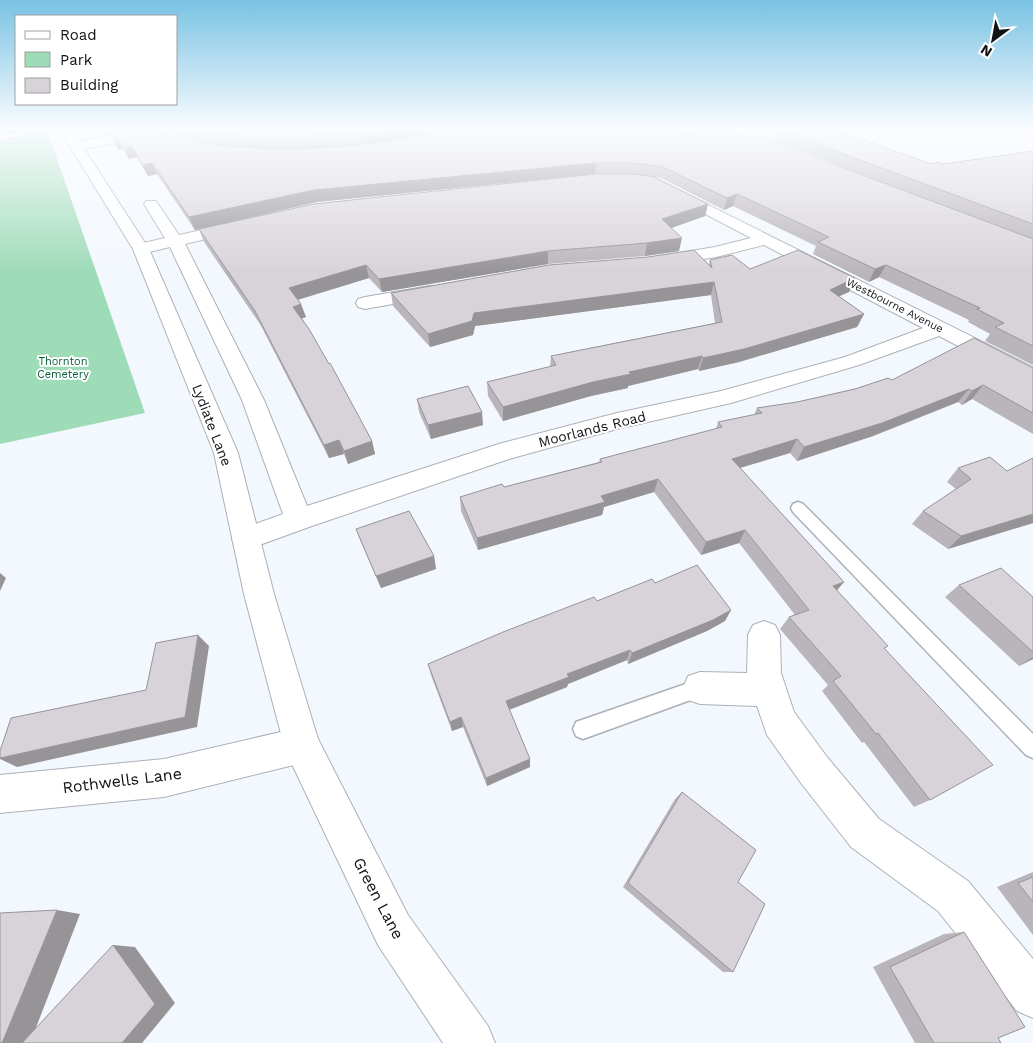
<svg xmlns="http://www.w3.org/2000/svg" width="1033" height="1043" font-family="'Work Sans',sans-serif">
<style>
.green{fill:#9edbb7}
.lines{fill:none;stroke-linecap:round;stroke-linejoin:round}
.lane-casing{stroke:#acb1b7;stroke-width:3}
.street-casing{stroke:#acb1b7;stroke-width:2}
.secondary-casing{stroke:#acb1b7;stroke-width:2}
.lane{fill:#fff;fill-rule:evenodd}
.street{fill:#fff;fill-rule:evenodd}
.secondary{fill:#fff;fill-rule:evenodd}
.wall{fill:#bab5bb;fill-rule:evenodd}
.shaded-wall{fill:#979498}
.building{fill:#d8d3d9;stroke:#979498}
.labels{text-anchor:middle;stroke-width:4;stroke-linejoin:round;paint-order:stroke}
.far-street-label{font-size:11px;fill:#101214;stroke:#fff}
.far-park-label{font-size:11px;fill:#005c37;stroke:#fff}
.street-label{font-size:14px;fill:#101214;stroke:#fff}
.near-street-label{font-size:16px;fill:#101214;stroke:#fff}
</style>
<rect width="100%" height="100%" fill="#f3f8fe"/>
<path class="green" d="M0,127H46L145,413L0,444Z"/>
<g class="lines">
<defs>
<g id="lane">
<path d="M44,127H58L0,140V136Z"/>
<path d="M798,502L803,504L1033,734V758L1026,755L793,512L791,508L793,504Z"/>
<path d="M700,679L707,682L709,688L707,694L583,739L576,736L573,729L576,722Z"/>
</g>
<g id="street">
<path d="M154,127H166L174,137L204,145L205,148L199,152L166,143Z"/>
<path d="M149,129L153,130L155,133L153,136L77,150L71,146L77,142Z"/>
<path d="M674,188L1033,367V383L1025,381L939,336L859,365L731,403L617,429L509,459L309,527L246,550L236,547L232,539L236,531L283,514L242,400L170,247L141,254L135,253L133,249L135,245L165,238L144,204L146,201H156L179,235L237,222L243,224L245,227L243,230L185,244L264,400L307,506L502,443L617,413L721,391L845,357L923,328L764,245L716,257L661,266L655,265L652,261L655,257L715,247L751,238L669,195L667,192L669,189Z"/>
<path d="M430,286L437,288L439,292L437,296L365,309L358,307L356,303L358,299L365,297Z"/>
<path d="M764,621L775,625L780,635L781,673L794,712L827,757L879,819L968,881L1033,959V1018L1017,1011L938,911L851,847L801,783L767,735L757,706L700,704L688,700L683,688L688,676L700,672L747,673L748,635L753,625Z"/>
<path d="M302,727L315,732L320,745L315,758L302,763L164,797L0,813V775L164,759Z"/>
</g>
<path id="secondary" d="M58,127H70L149,249L238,453L274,594L318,739L408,915L488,1026L495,1043H443L378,945L289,758L284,745L244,594L214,453L133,249Z"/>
</defs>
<use href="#lane" class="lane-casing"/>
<use href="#street" class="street-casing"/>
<use href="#secondary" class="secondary-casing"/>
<use href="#lane" class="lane"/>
<use href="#street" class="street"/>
<use href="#secondary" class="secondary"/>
</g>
<g class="wall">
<path d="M169,127H457L443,131L687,134L748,138L869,177L776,141L779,130L931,164H944L1033,151V365L985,341L990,334L968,322L969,320L879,277L869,282L813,254L816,246L733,206L724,210L661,178L655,177L708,204L705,216L671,228L679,251L645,256L548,264L382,292L369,278L298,300L306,317L302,318L372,441L375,454L348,464L344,454L329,458L260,324L204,242L199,229L595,174L317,202L195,230L157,174L148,176L137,157L129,159L123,149L119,150L115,145L110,134L161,132L171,137L212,144L175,135ZM348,146L333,147L317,148ZM264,148H301L281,149Z"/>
<path d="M710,260L750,269L855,278L849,292L839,296L864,314L857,327L739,362L699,371L698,369L628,386V388L591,396L503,421L488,396L487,382L550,367L551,356L715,323L711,295L475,326L473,335L430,347L393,306L391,293L709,265Z"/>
<path d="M1033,368V434L972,399L962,405L958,402L873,436L797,461L790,453L740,468L844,582L836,590L885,648L930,800L914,807L864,742L862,743L822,691L828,685L780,629L789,617L795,615L739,543L701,555L654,492L604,507L602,515L478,550L461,511L460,497L504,487L599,462L600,459L716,429L718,422L754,415L757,408L797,402L892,380Z"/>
<path d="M417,399L483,425L431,439L419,412Z"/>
<path d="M1033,458V523L948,549L912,524L923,511L956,489L947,482L958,468L1007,471Z"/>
<path d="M356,529L434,556L436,569L381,588L361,542Z"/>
<path d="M655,583L731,610L725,621L707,631L628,664L627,660L568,684L567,687L509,710L530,767L487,786L463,727L452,731L431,675L428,664L597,601Z"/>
<path d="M959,585L1033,597V659L1019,666L945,597Z"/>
<path d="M682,792L738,882L733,972H723L623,887L675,799Z"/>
<path d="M1033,872V935L997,887Z"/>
<path d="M964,932L998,1038L1001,1043H915L873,967L944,934Z"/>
</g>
<g class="shaded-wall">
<path d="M95,127H143L104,135L101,128H96Z"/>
<path d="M408,127H457L427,135L368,144L366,133Z"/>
<path d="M114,139H118L123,149L119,150Z"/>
<path d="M132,146L137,157L129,159L124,148Z"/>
<path d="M152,163L157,174L148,176L142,165Z"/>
<path d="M596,163L595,174L317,202L195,230L189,217L314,190Z"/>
<path d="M737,194L733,206L724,210L727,198Z"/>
<path d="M708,204L705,216L660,232L662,219Z"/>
<path d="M682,238L679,251L645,256L647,243Z"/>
<path d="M548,251V264L382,292L379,279Z"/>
<path d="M366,265L369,278L293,301L289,288Z"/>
<path d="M886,265L879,277L869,282L875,269Z"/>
<path d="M855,278L849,292L824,303L830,290Z"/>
<path d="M714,282L711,295L475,326L473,335L430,347L428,334L474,313Z"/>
<path d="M301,304L306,317L298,320L293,307Z"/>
<path d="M864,314L857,327L739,362L699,371L703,358Z"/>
<path d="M702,356L698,369L628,386V388L591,396L503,421V407L629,372Z"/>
<path d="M983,385L972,399L962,405L972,391Z"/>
<path d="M969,389L958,402L873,436L797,461L804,447Z"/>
<path d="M482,412L483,425L431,439L428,425Z"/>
<path d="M797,439L790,453L726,472L732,459Z"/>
<path d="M339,440L344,454L329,458L324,445Z"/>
<path d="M372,441L375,454L348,464L344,451Z"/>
<path d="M658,479L654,492L604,507L602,515L478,550L477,538L601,496Z"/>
<path d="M1033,514V523L948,549L961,536Z"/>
<path d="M745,530L739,543L701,555L706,542Z"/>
<path d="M434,556L436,569L381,588L376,576Z"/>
<path d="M0,573L6,578L0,591Z"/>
<path d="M844,582L834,594L833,586Z"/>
<path d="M731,610L725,621L707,631L628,664L632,653Z"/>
<path d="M198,635L209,646L197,727L17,767L0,759V758L185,717Z"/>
<path d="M630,650L627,660L568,684L567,687L506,711V701L567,674Z"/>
<path d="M1033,657V659L1019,666Z"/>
<path d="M461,717L463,727L452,731L450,722Z"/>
<path d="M530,759V767L487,786L486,778Z"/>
<path d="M57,910L80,914L30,1043H2Z"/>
<path d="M113,945L135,947L175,1003L142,1043H122Z"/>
</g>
<g class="building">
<path d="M144,127H156L161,132L171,137L225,146L281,149L333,147L384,142L433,133L459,127H666L687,134L721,127L748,138L759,136L1033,239V346L995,327L1004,323L977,309L980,308L886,265L875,269L818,242L829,237L737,194L727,198L663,167L634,163H596L314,190L189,217L152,163L142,165L132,146L124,148L118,139H114L110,134Z"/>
<path d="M181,127H408L366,133L306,137H245L212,134Z"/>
<path d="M792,127H828L931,164L938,162L944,164L1033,151V224L779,130Z"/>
<path d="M596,174H634L654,177L708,204L662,219L682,238L647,243L548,251L379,279L366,265L289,288L301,304L293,307L309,329L329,364L330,363L372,441L344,451L339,440L324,445L255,311L199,229L314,204Z"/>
<path d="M694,250L712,268L710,260L732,255L750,269L798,250L855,278L830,290L864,314L744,349L703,358L702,356L629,372L631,374L593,382L503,407L487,382L556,365L551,356L722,322L714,282L474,313L472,321L428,334L391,293L549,265L648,257Z"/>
<path d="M974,338L1033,368V413L983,385L972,391L969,389L882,423L804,447L797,439L732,459L844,582L833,586L888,646L884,648L993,765L930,800L878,733L876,734L833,681L841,676L789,617L809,610L745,530L706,542L658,479L601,496L605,502L477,538L460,497L502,484L504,487L602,462L600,459L722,427L718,422L762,413L757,408L797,402L855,389L888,378L892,380Z"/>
<path d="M468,386L482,412L428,425L417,399Z"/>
<path d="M990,457L1007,471L1033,458V514L961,536L923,511L971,479L958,468Z"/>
<path d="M409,511L434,556L376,576L356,529Z"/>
<path d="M697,565L731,610L713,620L632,653L630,650L567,674L569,677L506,701L530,759L486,778L461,717L450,722L428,664L503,632L594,597L597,601L652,579L655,583Z"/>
<path d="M1001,568L1033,597V652L959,585Z"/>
<path d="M198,635L185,717L0,758V751L11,718L146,690L156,643Z"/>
<path d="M682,792L756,850L738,882L765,904L733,972L628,883Z"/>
<path d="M1033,877V902L1018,883Z"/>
<path d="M57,910L2,1043H0V913Z"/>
<path d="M964,932L1025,1027L998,1038L1001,1043H934L890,967Z"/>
<path d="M113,945L155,1004L122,1043H22Z"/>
</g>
<linearGradient id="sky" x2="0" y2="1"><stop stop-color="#79c2e3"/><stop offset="0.47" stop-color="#fafcff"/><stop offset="1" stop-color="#fafcff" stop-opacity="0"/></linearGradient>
<rect width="1033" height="273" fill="url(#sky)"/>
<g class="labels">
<g class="far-street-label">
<text transform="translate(895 305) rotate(27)" y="4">Westbourne Avenue</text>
</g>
<g class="far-park-label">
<text x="63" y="365">Thornton<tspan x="63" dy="13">Cemetery</tspan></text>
</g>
<g class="street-label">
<text transform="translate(212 425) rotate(69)" y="5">Lydiate Lane</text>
<text transform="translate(592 429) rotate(-14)" y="5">Moorlands Road</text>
</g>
<g class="near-street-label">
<text transform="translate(122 780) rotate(-7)" y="6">Rothwells Lane</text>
<text transform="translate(379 898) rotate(62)" y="6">Green Lane</text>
</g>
</g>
<rect x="15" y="15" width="162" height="90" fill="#ffffff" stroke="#9fa0a1"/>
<rect x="25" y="31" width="25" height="8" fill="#ffffff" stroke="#9fa0a1"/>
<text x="60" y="40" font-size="15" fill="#101214">Road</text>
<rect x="25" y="52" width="25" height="15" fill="#9edbb7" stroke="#9fa0a1"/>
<text x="60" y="65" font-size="15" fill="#101214">Park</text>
<rect x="25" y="78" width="25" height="15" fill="#d8d3d9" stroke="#9fa0a1"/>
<text x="60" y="90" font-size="15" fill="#101214">Building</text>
<g transform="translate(993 40) rotate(212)" stroke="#ffffff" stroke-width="4" paint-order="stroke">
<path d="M0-4L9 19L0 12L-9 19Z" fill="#101214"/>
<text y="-8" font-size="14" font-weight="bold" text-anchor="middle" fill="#101214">N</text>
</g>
</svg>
